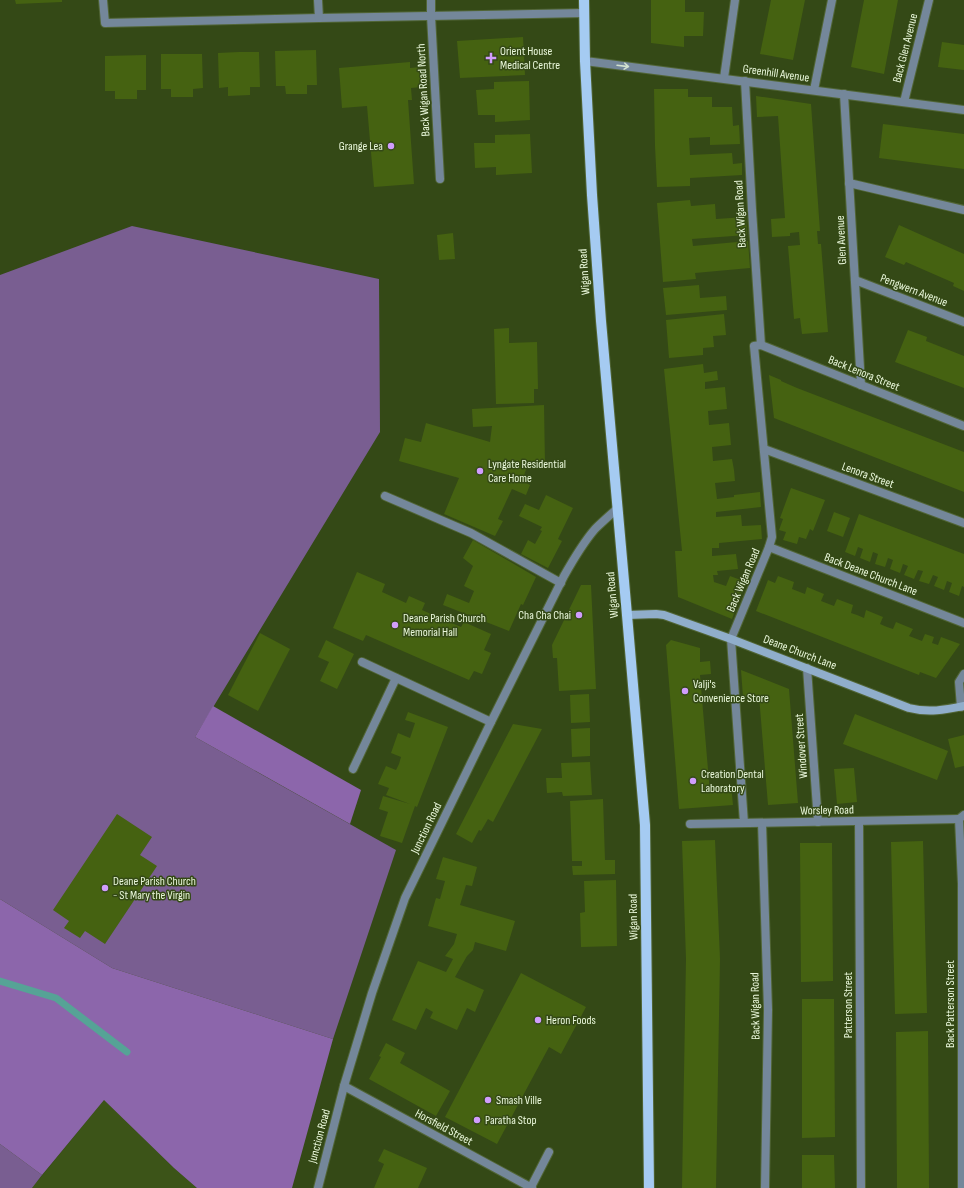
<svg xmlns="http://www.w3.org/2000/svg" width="964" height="1188" font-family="'Sofia Sans Condensed',sans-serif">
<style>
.built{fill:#3c5418}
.green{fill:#795e91}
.forest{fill:#8c66ab}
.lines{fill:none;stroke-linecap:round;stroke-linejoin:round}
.stream{stroke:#56a396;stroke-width:7}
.building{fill:#456211}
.lane-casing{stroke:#516536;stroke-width:10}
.street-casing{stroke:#516536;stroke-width:10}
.secondary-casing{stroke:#516536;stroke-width:10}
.primary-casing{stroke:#516536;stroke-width:12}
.lane{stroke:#74879a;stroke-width:8}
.street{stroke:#74879a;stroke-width:8}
.secondary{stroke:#90aecb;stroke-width:8}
.primary{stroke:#a5cbf2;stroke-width:10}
.oneway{stroke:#d2e1ce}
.poi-dot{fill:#d19dfd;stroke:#344916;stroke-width:1.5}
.labels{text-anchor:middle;stroke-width:3;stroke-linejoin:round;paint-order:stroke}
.street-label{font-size:12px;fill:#eaf8db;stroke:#344916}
.poi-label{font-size:12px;fill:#eaf8db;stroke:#344916;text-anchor:start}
</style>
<rect width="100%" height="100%" fill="#344916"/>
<path class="built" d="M104,1100L174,1168L197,1188H32Z"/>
<g class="green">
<path d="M132,226L379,279L380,432L195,737L396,850L333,1039L112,968L0,899V275Z"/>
<path d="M0,1144L42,1175L32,1188H0Z"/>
</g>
<g class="forest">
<path d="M213,706L361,790L350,824L195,737Z"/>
<path d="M0,899L112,968L333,1039L292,1188H197L174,1168L104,1100L42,1175L0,1144Z"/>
</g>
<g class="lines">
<path class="stream" d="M0,981L56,998L127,1052"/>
</g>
<g class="building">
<path d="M15,0H62V2L16,4Z"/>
<path d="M651,0H685V12H704L703,36H684V47L651,43Z"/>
<path d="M771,0H805L793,60L760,54Z"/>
<path d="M864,0H898L884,74L851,67Z"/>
<path d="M523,37L525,75L460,78L457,41Z"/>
<path d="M942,42L964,45V70L938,67Z"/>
<path d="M316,50L317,85H307V94H286L285,86H276L275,51Z"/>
<path d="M239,52H259L260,87H250V95L228,96V87L219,88L218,53Z"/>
<path d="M161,54H202L203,88L193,89V97H171V89H161Z"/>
<path d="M146,55V90H137V99H115V91H105V56Z"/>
<path d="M410,62V68L421,67L422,87L411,88L412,100H408L414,184L374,187L367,106L342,108L339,68Z"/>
<path d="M529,81L530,120L495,122V115H478L476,90L494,89V82Z"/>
<path d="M654,89H688V97H712V107H732L733,126L739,125L740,144L710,145V137L689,138L690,155L732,153L733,164L742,163V175L690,178V186L657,187L655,146Z"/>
<path d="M756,96L811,104L820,231H817L818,244H821L828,332L802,334L800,318L794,319L788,246L800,245L799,232L790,233V236L772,237L771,219L785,218L778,116L757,117Z"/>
<path d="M883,124L964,134V169L879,158Z"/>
<path d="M530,134L532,173L496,175V167L475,168L474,143H495V135Z"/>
<path d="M690,200L691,206L715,204L716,219L746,217L747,235L692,239L693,246L748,241L750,268L695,273L696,279L663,282L657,203Z"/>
<path d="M899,225L964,254V291L953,286L954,283L906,262L904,265L885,257Z"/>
<path d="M453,233L455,259L439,260L437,235Z"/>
<path d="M699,285L700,298L726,296L727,310L666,315L663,288Z"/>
<path d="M724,314L726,335L713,336L714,347L703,348V355L669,358L666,320Z"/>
<path d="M509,328V343L537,342L538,389H534V403L496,404L494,329Z"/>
<path d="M908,330L927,337L926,341L964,356V388L895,362Z"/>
<path d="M703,364L704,373L717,371L718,380L705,382V389L725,387L727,409L708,411L709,425L729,423L731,445L712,447L713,461L732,459L734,470L735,481L715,483L717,499L734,497V495L760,492L761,507L716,512V517L741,515L742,526L761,525L762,539L719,543V548H712V556L736,554L738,569L717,571L718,575H713L714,582L726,586L730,576L746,582L732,619L678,597L675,551H682L664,369Z"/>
<path d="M769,375L781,380V381L797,388L964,452V492L774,418Z"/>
<path d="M544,405L545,465L528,464L522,481L530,485L526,495L512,489L498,519L503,521L495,536L444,514L459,478L399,461L405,438L421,442L426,423L490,442L492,426L473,427L472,409Z"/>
<path d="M791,488L825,500L813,531L810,529L806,539L799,537L797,544L783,540L786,532L779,530L783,519L780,518Z"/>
<path d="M546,495L573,508L558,539L562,541L548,568L521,554L528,540L535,544L542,531L540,530L542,527L519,516L525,504L539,510Z"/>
<path d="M834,512L850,518L843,537L827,531Z"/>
<path d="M859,514L964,554V587L962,586L959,596L949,592L952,583L947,581L944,590L934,586L938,577L933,575L929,584L919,581L923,571L918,570L914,579L904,575L908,566L903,564L900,573L890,569L893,560L888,558L885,567L875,564L878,554L873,552L870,562L860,558L863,549L858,547L855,556L845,552Z"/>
<path d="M473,540L536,577L523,605L521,604L509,631L443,605L447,594L469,603L474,591L464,586L473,566L463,558Z"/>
<path d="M357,572L385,584L382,592L406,603L409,596L425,603L422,610L461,627L464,622L491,634L484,650L491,653L482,674L474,671L469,680L366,635L363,641L333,628Z"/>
<path d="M778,576L794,582L792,589L805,594L807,587L824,594L821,601L834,606L837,599L853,605L851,613L857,615L864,618L866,610L883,617L880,624L887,627L893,629L896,622L913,629L909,636L922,641L925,634L934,637L932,643L938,645L941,637L960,644L936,678L920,672L919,675L756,611L768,580L775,583Z"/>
<path d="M581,585H591L596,689L559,691L557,658H553L552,645Z"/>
<path d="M260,633L290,649L258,711L228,695Z"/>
<path d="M326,640L354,654L337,689L320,681L329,662L318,657Z"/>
<path d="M671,640L700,648V662L710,661L711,674L700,675L710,793H718L717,786L731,785L733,805L679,809L666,645Z"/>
<path d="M741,670L789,689L798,803L768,805L759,696L743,697Z"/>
<path d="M589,694L590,722L571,723L570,695Z"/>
<path d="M408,712L448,727L417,807L415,806L402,843L380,836L388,812L379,809L383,796L410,804L386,795L389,788L378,784L386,766L396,770L399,764L401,757L391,753L398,733L410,738L415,723L405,720Z"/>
<path d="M855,714L948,751L937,780L843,744Z"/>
<path d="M513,724L542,729L493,822L488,819L481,831L479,830L472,843L456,834Z"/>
<path d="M590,728V756L572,757L571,729Z"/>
<path d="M964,735V766L955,768L948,739Z"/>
<path d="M590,762L592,795L563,796L562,792L547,793L546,778H562L561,763Z"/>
<path d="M854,768L857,802L837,804L834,769Z"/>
<path d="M603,799L605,860H615V874L573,875L572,866H582V861H572L570,801Z"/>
<path d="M117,814L152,837L140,855L157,866L105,944L85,931L80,938L64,928L69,921L53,910Z"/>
<path d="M715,840L720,959L716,1188H682L686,959L682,841Z"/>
<path d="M923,841L927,1013L895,1014L891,842Z"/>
<path d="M800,843H832L833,981L801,982Z"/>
<path d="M443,857L477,867L472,886L466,885L460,905L515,921L506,951L475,942L473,950L467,956L455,977L484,990L475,1012L467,1008L457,1030L430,1018L433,1012L426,1008L416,1030L392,1020L418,961L446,972L453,959L445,956L454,944L457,934L428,926L436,898L440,899L445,881L436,879Z"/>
<path d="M616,880L617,946L581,947L580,913L585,912L584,881Z"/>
<path d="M521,973L586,1007L561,1054L549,1047L497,1144L445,1117Z"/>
<path d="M802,999H834L835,1137L802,1138Z"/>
<path d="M928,1031L929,1188H897L896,1032Z"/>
<path d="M386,1043L405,1053L400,1063L450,1091L436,1116L369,1079L381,1057L379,1056Z"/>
<path d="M384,1149L427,1168L418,1188H374L384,1164L378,1161Z"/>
<path d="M802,1155H834L835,1188H802Z"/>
</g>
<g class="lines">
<defs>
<g id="lane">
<path d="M431,0V16L440,179"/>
<path d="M724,78L735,0"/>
<path d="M745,81L752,210L761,345"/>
<path d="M904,102L929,0"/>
<path d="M849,183L964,210"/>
<path d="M385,496L471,533L561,583"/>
<path d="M769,547L964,623"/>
<path d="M362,662L491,722"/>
<path d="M353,769L396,678"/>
<path d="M744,823L731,639L769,547L772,537L754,346L761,345L964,426"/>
<path d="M762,823L768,1010L765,1188"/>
<path d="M531,1187L549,1152"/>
<path d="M962,1188V884L959,819L964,815"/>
</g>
<g id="street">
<path d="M103,0L105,23L319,18L584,13"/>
<path d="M318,0L319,18"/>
<path d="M585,61L964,110"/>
<path d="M814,90L832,0"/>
<path d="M844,94L861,385"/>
<path d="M855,280L964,322"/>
<path d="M764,449L964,523"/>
<path d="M807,668L818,822"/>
<path d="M961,707L959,682L964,674"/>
<path d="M859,821L861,1188"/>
<path d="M690,824L959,819"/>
<path d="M962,884H964"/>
<path d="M344,1086L532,1188"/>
<path d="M318,1188L344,1086L372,993L405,898L491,722L564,576C573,560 583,543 595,529C602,522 610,515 618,508"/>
</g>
<path id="secondary" d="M627,615L656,614L664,615L731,639L909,708C928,713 945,710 964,706"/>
<path id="primary" d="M584,0L585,61L592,195L601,321L627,615L645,825L649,1188"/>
</defs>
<use href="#lane" class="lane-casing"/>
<use href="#street" class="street-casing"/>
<use href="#secondary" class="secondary-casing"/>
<use href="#primary" class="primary-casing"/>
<use href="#lane" class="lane"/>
<use href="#street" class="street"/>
<use href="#secondary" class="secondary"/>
<use href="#primary" class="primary"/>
</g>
<defs><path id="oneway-shaft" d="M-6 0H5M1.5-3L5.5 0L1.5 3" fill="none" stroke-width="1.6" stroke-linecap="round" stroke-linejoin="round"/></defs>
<use class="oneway" href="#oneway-shaft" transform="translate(623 66) rotate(7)"/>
<g class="poi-dot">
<path d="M489 52h4v4h4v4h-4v4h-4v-4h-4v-4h4z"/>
<circle cx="391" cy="146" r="4"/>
<circle cx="480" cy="471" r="4"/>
<circle cx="579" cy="615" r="4"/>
<circle cx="395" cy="625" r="4"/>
<circle cx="685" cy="691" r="4"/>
<circle cx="693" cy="781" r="4"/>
<circle cx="105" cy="888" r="4"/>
<circle cx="538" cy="1020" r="4"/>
<circle cx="488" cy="1100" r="4"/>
<circle cx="477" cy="1120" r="4"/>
</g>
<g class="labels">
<g class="street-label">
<text transform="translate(905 48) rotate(-76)" y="4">Back Glen Avenue</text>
<text transform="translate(776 73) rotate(8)" y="4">Greenhill Avenue</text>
<text transform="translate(423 90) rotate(-93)" y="4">Back Wigan Road North</text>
<text transform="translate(740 214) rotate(-93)" y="4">Back Wigan Road</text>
<text transform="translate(841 240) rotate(-93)" y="4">Glen Avenue</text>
<text transform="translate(584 272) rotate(-94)" y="4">Wigan Road</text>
<text transform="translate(914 290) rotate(21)" y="4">Pengwern Avenue</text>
<text transform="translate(864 373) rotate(22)" y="4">Back Lenora Street</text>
<text transform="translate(868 475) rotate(20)" y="4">Lenora Street</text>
<text transform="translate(871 574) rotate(21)" y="4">Back Deane Church Lane</text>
<text transform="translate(743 580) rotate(-67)" y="4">Back Wigan Road</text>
<text transform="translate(612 595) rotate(-95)" y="4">Wigan Road</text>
<text transform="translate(800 652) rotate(21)" y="4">Deane Church Lane</text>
<text transform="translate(801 746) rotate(-94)" y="4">Windover Street</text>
<text transform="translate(827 810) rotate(-1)" y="4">Worsley Road</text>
<text transform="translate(426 828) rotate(-64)" y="4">Junction Road</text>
<text transform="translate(633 917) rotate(-91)" y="4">Wigan Road</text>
<text transform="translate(950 1004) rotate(-90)" y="4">Back Patterson Street</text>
<text transform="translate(848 1005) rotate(-90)" y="4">Patterson Street</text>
<text transform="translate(755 1006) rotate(-91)" y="4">Back Wigan Road</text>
<text transform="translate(444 1127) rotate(28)" y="4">Horsfield Street</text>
<text transform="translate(319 1136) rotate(-75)" y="4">Junction Road</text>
</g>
<g class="poi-label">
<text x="500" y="55">Orient House<tspan x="500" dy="14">Medical Centre</tspan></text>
<text x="383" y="150" text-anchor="end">Grange Lea</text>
<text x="488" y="468">Lyngate Residential<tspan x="488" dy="14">Care Home</tspan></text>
<text x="571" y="619" text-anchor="end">Cha Cha Chai</text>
<text x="403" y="622">Deane Parish Church<tspan x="403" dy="14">Memorial Hall</tspan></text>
<text x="693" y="688">Valji's<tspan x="693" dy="14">Convenience Store</tspan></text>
<text x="701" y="778">Creation Dental<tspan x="701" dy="14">Laboratory</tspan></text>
<text x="113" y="885">Deane Parish Church<tspan x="113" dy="14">- St Mary the Virgin</tspan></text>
<text x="546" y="1024">Heron Foods</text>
<text x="496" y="1104">Smash Ville</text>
<text x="485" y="1124">Paratha Stop</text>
</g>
</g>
</svg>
